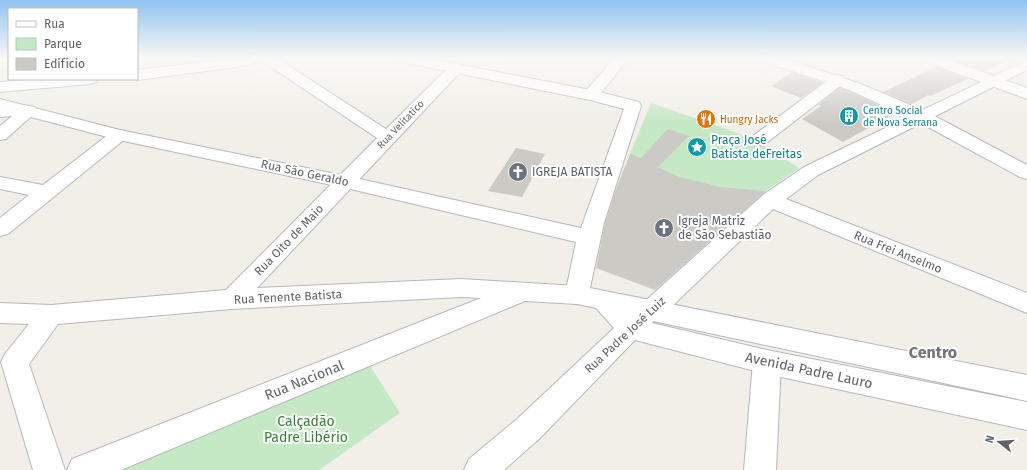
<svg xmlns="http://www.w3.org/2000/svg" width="1027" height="470" font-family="'Fira Sans',sans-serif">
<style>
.green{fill:#c5e8c5}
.building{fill:#cccac5}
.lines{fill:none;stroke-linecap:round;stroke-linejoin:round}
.minor-casing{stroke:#b5b8bc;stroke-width:2}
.tertiary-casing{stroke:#b5b8bc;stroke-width:2}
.secondary-casing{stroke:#b6babf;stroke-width:2}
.minor{fill:#fff;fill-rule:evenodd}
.tertiary{fill:#fff;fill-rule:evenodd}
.secondary{fill:#fff;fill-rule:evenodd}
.labels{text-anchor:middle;stroke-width:4;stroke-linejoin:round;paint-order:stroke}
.far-culture-label{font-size:10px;fill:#0d838f;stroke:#fff;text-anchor:start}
.far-food-label{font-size:10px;fill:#c56008;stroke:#fff;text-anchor:start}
.far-street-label{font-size:10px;fill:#5f6368;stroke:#fff}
.culture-label{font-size:12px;fill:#0d838f;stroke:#fff;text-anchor:start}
.worship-label{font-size:12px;fill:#5b616d;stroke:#fff;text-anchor:start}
.street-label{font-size:12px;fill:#5f6368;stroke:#fff}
.near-street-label{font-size:14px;fill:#5f6368;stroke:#fff}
.near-park-label{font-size:14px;fill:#348238;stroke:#fff}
.near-neighbourhood-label{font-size:16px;font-weight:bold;fill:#70757a;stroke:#fff}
</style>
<rect width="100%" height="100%" fill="#f1efe8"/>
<g class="green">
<path d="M651,103L735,132L765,146L799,168L766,191L721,187L680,177L630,154Z"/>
<path d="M365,358L400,413L319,470H112Z"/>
</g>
<g class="building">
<path d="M954,58H1015L985,71L952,59Z"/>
<path d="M936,67L968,79L930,96L928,95L912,104L883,92Z"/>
<path d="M792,72L822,83L801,98L771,86Z"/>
<path d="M839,88L848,91L896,113L843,142L802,119L821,106L818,105Z"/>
<path d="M668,129L689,136L658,167L680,177L721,187L766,191L655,290L596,268L605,223L616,189L630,154L641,158Z"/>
<path d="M516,148L545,154L522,197L488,191Z"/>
</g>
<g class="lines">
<defs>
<g id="minor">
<path d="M260,58H277L386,129L451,65L456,63L461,65L464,68L257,288L461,279L577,286L586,288L589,295L586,302L577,304L525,301L121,470H67L72,459L481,298L461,297L232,309L58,324L29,364L65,470H33L1,362L5,354L29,324L0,323V303L51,305L226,290L377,138L262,61Z"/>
<path d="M614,58H629L597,98L591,100L585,98L583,95L585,92Z"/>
<path d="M1027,60V70L818,175L786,199L1027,293V313L773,209L662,316L653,319L644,316L640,309L644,302L763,195L804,167Z"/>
<path d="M838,75L844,77L846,80L844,83L765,144L759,145L753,144L750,140L753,136L832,77Z"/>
<path d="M23,105L35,107L37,111L6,139L0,140V126L12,116L0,117V107Z"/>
<path d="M119,130L125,131L128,135L125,139L8,234L0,236V218L29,195L0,189V177L43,185L113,131Z"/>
<path d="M767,350L777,354L781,362L776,470H744L753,362L757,354Z"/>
</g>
<g id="tertiary">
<path d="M236,58H266L264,61L230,68L137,80L134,79H137V70Z"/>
<path d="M395,58H426L591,90L639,102L641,106L604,223L590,288L1027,375V401L653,321L652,323L767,350L1027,402V430L767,374L635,340L539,439L504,470H464L469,459L517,419L614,328L596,308L568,302L565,295L576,242L346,188L119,140L0,109V99L120,130L346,176L581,228L624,109L590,100L402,62L397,61Z"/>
<path d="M37,79H98L96,82L90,84L0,92V82Z"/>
</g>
<g id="secondary">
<path d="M760,58H783L861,84L929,113L1027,165V179L1020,177L917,121L849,90L762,61Z"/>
<path d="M922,58H944L1027,88V99L924,61Z"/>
</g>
</defs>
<use href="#minor" class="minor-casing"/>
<use href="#tertiary" class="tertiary-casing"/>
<use href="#secondary" class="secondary-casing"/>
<use href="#minor" class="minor"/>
<use href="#tertiary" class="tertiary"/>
<use href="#secondary" class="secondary"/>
</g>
<linearGradient id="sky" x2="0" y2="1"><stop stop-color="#8fc3f1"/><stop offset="0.47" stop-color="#f9f8f5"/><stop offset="1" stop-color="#f9f8f5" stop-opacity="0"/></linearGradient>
<rect width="1027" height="124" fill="url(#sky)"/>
<defs>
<symbol id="building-disc" viewBox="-11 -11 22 22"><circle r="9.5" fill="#0f9aa8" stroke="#fff"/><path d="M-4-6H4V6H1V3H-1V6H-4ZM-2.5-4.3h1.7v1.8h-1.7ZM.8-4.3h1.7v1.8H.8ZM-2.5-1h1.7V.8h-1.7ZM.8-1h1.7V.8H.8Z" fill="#fff"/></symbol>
<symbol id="restaurant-disc" viewBox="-11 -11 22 22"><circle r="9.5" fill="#e8710a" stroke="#fff"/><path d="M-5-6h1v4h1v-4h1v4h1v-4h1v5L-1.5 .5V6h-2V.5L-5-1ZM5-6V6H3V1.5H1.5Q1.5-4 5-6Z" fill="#fff"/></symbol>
<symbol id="sight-disc" viewBox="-11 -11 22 22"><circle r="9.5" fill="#0f9aa8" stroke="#fff"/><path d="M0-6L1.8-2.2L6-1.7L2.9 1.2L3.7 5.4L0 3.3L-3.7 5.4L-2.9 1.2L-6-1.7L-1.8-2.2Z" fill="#fff"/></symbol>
<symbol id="church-disc" viewBox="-11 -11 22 22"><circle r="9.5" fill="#6b7280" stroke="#fff"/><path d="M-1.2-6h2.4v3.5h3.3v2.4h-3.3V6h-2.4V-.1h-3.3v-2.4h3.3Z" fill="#fff"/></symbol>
</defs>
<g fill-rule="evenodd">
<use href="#building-disc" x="838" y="105" width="22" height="22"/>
<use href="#restaurant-disc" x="695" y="108" width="22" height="22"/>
<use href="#sight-disc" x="686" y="136" width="22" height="22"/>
<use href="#church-disc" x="507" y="161" width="22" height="22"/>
<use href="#church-disc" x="653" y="217" width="22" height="22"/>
</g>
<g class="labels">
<g class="far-culture-label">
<text x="863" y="114">Centro Social<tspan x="863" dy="12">de Nova Serrana</tspan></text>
</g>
<g class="far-food-label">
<text x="720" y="123">Hungry Jacks</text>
</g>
<g class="far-street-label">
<text transform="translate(400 124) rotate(-46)" y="4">Rua Velitatico</text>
</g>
<g class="culture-label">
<text x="711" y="144">Praça José<tspan x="711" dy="14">Batista deFreitas</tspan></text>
</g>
<g class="worship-label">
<text x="532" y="176">IGREJA BATISTA</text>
<text x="678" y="225">Igreja Matriz<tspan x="678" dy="14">de São Sebastião</tspan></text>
</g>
<g class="street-label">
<text transform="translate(305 173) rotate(12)" y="4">Rua São Geraldo</text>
<text transform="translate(289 240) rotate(-46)" y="4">Rua Oito de Maio</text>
<text transform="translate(898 252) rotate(22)" y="4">Rua Frei Anselmo</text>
<text transform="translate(288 297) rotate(-3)" y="4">Rua Tenente Batista</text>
<text transform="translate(625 335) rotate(-43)" y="4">Rua Padre José Luiz</text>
</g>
<g class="near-street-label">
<text transform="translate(809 370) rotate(12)" y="5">Avenida Padre Lauro</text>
<text transform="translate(304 380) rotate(-22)" y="5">Rua Nacional</text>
</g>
<g class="near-park-label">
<text x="306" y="426">Calçadão<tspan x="306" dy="16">Padre Libério</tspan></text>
</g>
<g class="near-neighbourhood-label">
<text x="933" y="358">Centro</text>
</g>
</g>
<rect x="8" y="8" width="130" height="72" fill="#ffffff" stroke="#bfc1c3"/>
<rect x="16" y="21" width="20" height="6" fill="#ffffff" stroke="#bfc1c3"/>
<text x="44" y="28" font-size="12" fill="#5f6368">Rua</text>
<rect x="16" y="38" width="20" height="12" fill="#c5e8c5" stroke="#bfc1c3"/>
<text x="44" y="48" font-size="12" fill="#5f6368">Parque</text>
<rect x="16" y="58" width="20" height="12" fill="#cccac5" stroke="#bfc1c3"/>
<text x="44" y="68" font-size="12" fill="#5f6368">Edifício</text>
<g transform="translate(999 442) rotate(287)" stroke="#ffffff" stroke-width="3" paint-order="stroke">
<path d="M0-3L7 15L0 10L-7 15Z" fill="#5f6368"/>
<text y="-6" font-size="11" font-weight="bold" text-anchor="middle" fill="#5f6368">N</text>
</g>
</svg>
